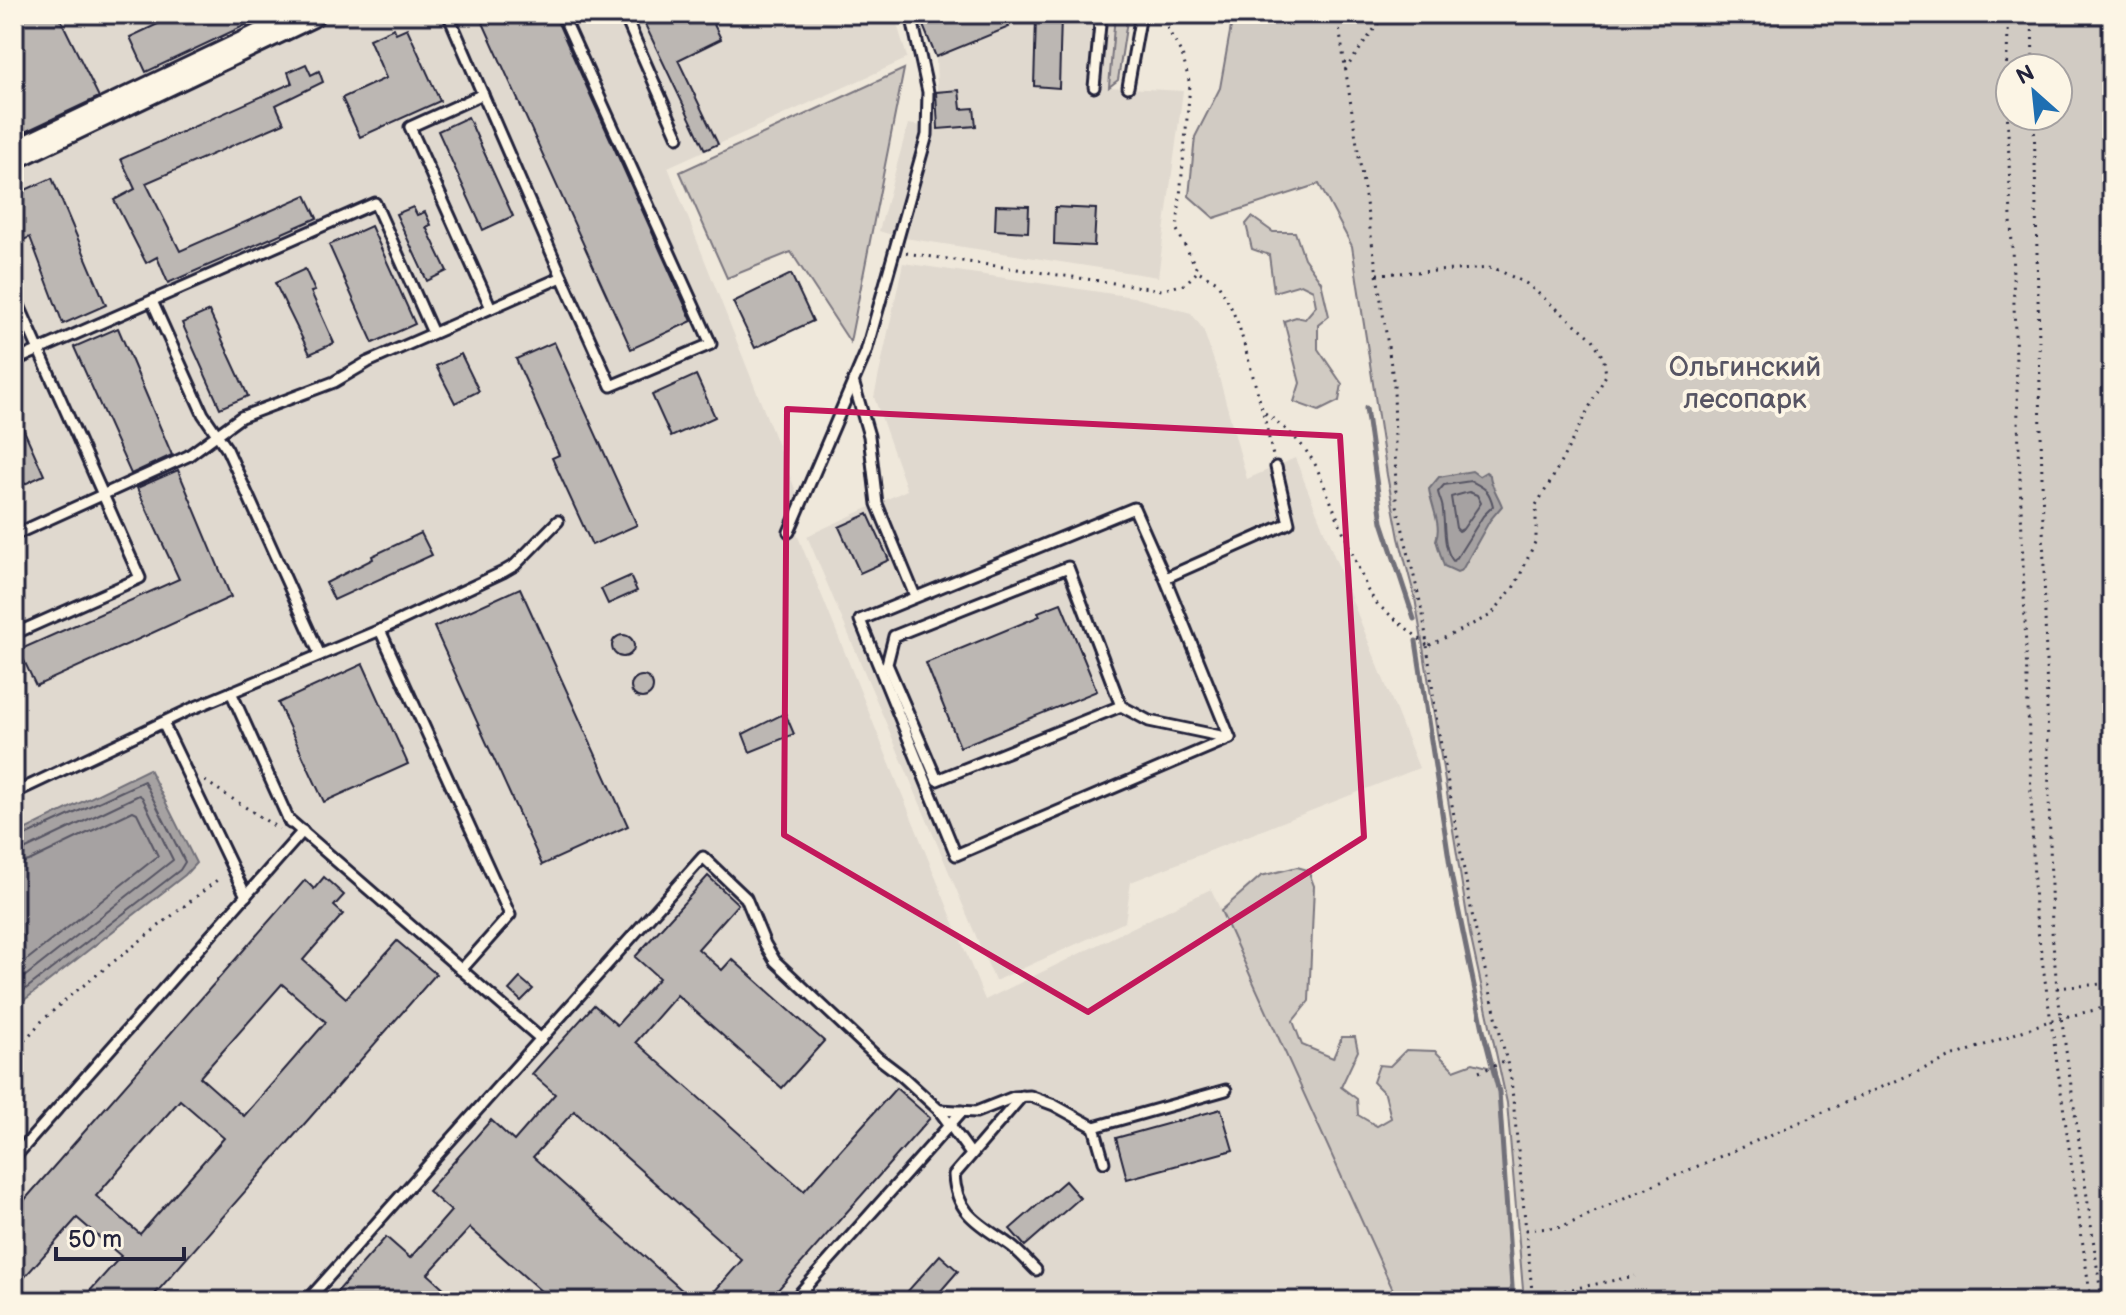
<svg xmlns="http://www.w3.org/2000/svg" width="2126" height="1315" font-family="'Balsamiq Sans',sans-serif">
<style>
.built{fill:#e0d9cf}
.green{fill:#d1cbc3;stroke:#7a767f;stroke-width:2;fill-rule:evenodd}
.water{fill:#a6a2a2;stroke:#716f79;stroke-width:2}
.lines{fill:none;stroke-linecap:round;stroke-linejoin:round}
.shore{stroke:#575564;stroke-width:2}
.stream{stroke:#716f79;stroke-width:5}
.building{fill:#bcb7b3;stroke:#22223b;stroke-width:2;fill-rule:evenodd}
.lane-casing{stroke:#22223b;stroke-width:15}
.secondary-casing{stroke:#22223b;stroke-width:32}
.path{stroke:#22223b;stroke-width:3;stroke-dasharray:2 6;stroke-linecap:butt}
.lane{stroke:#fcf5e5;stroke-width:9}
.secondary{stroke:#fcf5e5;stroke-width:26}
.marked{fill:none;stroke:#c2185b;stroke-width:6;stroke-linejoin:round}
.labels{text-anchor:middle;stroke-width:8;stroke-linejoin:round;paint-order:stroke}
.park-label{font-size:28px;fill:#575564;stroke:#fcf5e5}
</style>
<rect width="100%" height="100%" fill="#efe8db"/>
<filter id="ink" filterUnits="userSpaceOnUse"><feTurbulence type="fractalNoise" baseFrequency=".0125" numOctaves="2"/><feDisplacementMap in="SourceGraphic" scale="16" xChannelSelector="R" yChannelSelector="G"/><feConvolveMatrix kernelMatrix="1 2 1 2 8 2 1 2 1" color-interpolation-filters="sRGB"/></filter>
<g filter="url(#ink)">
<g class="built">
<path d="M14,14H269L14,139Z"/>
<path d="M339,14H894L907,57L902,61L668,167L797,494L782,529L797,534L985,1000L1211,889L1394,1291L1353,1301H14V168Z"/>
<path d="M931,14H1115L1109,87L1183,91L1158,277L898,237L879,231L908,124L938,128L936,57L922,23Z"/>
<path d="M903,263L1133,297L1191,313L1203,329L1217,370L1247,479L1295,458L1419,768L1131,882L1125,922L995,981L807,536L907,490L874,397Z"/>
</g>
<g class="green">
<path d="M1115,14H1128L1118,80L1109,87Z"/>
<path d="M1227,14H2112V1301H1524L1507,1103L1470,934L1415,598L1399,538L1387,475L1352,246L1319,184L1214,218L1189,196L1195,137L1220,88L1232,21ZM2010,68H2058V116H2010Z"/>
<path d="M904,69L850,342L791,252L727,278L680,172Z"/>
<path d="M1252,217L1273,232H1295L1304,258L1321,282L1329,316L1318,325V349L1342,384L1339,401L1319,411L1294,402L1300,383L1284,321L1296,317L1305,319L1316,306L1313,290L1301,284L1274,292L1269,255L1252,249L1246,224Z"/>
<path d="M1297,867L1308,870L1314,886L1309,1001L1293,1021L1302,1045L1333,1058L1342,1037H1355L1358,1051L1341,1087L1357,1099L1358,1115L1377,1126L1391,1118L1385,1094L1373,1082L1379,1065L1390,1066L1406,1050L1435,1051L1454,1070L1473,1063L1495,1069L1499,1092L1513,1301H1398L1221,911L1261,876Z"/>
</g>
<g class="water">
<path d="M1472,471L1479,476L1486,472L1490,475C1490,485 1498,495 1502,506L1490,520L1462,570L1457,572L1444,566L1436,540C1442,524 1431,506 1429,489L1439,477Z"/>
<path d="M149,769L196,863L185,875L14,1008V835Z"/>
</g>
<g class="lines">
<g class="shore">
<path d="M1471,481C1484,488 1489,489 1493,506L1483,516L1456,559L1453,561C1443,548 1445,527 1443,511C1443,504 1439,498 1438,492L1444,485Z"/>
<path d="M1469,492L1477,495L1481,503L1463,529L1459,531L1456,528L1451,497Z"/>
<path d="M14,841L144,781L185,862L180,870L14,998"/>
<path d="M14,852L24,850L139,795L142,797L173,860L14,985"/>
<path d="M14,864L29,861L133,811L137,813L158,856L14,970"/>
</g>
<g class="stream">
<path d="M1366,408L1382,522L1414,619"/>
<path d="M1416,641L1452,879L1484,1034L1499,1092L1513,1301"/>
</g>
</g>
<g class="building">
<path d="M14,14H58L99,97L14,137Z"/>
<path d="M179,14H269L146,72L130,37Z"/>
<path d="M479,14H554L692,321L631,349Z"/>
<path d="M640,14H709L721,39L678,60L718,144L705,150Z"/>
<path d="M944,14H1003L1009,27L936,57L922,23Z"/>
<path d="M1044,16H1061L1059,88L1034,86L1036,18H1044Z"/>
<path d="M394,28L396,33L407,28L440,101L360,137L342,98L386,78L369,39Z"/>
<path d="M306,64L311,75L319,71L323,82L276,105L284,123L146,183L180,251L306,195L317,218L168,283L157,257L146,263L114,200L135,189L121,159L292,83L288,72Z"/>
<path d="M959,90L961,109L974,108L976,126L938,129L936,92Z"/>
<path d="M468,117L513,216L483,230L438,131Z"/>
<path d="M52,178L106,305L63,324L30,237L14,244V195Z"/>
<path d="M996,205L1029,206L1028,232L995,230Z"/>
<path d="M413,207L417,215L425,212L431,225L426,227L447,271L427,281L396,214Z"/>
<path d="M1055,207L1096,209L1094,246L1054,244Z"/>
<path d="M371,226L415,324L373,343L329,245Z"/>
<path d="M305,269L315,291L311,292L334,343L310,354L275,283Z"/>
<path d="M791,274L813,321L755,348L733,302Z"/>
<path d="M209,311L248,396L220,408L182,323Z"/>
<path d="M118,328L172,455L131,474L74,347Z"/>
<path d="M554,342L637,525L592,545L552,458L559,455L516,359Z"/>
<path d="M461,354L479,391L455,403L436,366Z"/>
<path d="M696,375L715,417L671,437L652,395Z"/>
<path d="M14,408L44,475L14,489Z"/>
<path d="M178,470L231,597L36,686L19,650L179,579L137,488Z"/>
<path d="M868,514L889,560L860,573L839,527Z"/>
<path d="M421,533L432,555L334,600L326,583L373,559L372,556Z"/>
<path d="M630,576L637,591L608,604L601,589Z"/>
<path d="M520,588L628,826L542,865L434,627Z"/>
<path d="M1061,603L1097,691L960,747L926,663L1040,616L1038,612Z"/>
<circle cx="623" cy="646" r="11"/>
<path d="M363,664L408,764L324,802L278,703Z"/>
<circle cx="642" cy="687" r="11"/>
<path d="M785,713L794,734L750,752L743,734Z"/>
<path d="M708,876L738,904L698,949L722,970L732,959L824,1041L782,1088L677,995L636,1042L804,1191L896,1088L930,1118L768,1301H706L742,1260L574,1111L533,1157L694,1301H552L470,1228L428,1274L458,1301H329L386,1237L410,1258L451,1211L428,1191L491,1120L514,1141L555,1094L532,1074L594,1005L617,1025L659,978L635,957Z"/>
<path d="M324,877L344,895L334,906L343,914L303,960L346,998L397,941L436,974L149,1301H81L121,1256L77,1218L14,1289V1212L305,880L314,889ZM282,984L326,1022L244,1116L200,1077ZM180,1100L224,1138L140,1234L96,1196Z"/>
<path d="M520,978L533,989L521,1001L509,990Z"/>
<path d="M1221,1109L1233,1150L1127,1179L1116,1138Z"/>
<path d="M1065,1181L1080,1198L1025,1246L1010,1229Z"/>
<path d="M940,1255L958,1271L932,1301H899Z"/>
</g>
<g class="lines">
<defs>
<g id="lane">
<path d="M624,14L678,137"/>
<path d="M1094,87L1101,14"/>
<path d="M1128,87L1141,14"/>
<path d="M483,94L410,127L491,308"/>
<path d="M562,277L611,386L711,344L562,14"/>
<path d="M14,294L140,578L14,634"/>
<path d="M152,301L203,414L227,449L320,655"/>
<path d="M14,361L375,203L433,333"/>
<path d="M853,381L869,436L877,504L915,596"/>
<path d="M789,532L866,352L927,135L928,92L911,14"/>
<path d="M14,535L188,456L241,417L334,382L368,362L562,277L448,14"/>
<path d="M1165,578L1230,738L956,855L860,620L1134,508L1165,578L1289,523L1276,467"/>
<path d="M380,630L510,915L461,970"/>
<path d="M231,692L290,823"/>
<path d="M1121,706L937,780L887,664L894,636L1068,567L1121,706L1149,721L1230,738"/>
<path d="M163,723L246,896"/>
<path d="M14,793L191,709L380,630L503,572L515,565L558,521"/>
<path d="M288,819L541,1039"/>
<path d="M1022,1096L954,1175C956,1213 979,1224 1007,1243C1018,1250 1027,1261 1036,1270"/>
<path d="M939,1110L976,1112L1014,1097L1030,1096L1054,1105L1094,1127"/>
<path d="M14,1158L303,831"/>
<path d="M1104,1162L1094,1127L1226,1090"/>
<path d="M307,1301L703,857L746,898L765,944L775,961L877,1057L902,1076L939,1110L971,1154"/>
<path d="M793,1301L962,1111"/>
</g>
<path id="secondary" d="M14,155L310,14"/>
</defs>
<use href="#lane" class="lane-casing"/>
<use href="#secondary" class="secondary-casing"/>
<g class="path">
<path d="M1159,14L1182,54L1190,85L1177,230L1198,271L1217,282L1230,305L1239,326L1263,412L1273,456"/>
<path d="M1337,14L1394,385L1396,501L1423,614L1437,723L1473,919L1511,1079L1533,1301"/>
<path d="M2009,14L2006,74L2035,910L2091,1301"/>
<path d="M2032,14L2033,68"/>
<path d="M1345,70L1385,14"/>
<path d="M2034,116L2052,931L2057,988L2102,1301"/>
<path d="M906,253L1162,290L1185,284L1198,271"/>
<path d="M1377,274L1494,268L1527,284L1593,339L1604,360L1606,375L1551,481L1536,505V540L1516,584L1491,615L1428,646"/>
<path d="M1265,413C1286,428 1303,443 1316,466L1368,591L1378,605L1428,646"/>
<path d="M205,781L279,829"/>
<path d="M2057,988L2112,983"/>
<path d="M14,1052L42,1021L65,1000L221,877"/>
<path d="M1479,1072L1507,1061"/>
<path d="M1526,1230L1563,1227L1626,1197L1949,1058L2052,1020L2112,1006"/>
<path d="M1533,1297L1635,1276"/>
</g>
<use href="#lane" class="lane"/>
<use href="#secondary" class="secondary"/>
</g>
</g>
<path class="marked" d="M787,409L1340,436L1364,837L1088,1012L784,835Z"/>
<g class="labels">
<g class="park-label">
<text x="1745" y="376">Ольгинский<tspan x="1745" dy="32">лесопарк</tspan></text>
</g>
</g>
<rect width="2126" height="1315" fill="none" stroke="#fcf5e5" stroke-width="48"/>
<rect x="24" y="24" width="2078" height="1267" fill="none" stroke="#22223b" stroke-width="3" filter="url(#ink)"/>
<g transform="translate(2034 92) rotate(333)"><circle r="38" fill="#fcf5e5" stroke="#a5a1a1" stroke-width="2"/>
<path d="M0-6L14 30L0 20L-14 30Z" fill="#1f6fb2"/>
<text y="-12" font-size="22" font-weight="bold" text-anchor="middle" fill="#22223b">N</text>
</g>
<path d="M56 1247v12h128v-12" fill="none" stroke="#22223b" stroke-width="4"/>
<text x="68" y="1247" font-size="24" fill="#22223b" stroke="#fcf5e5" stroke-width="6" paint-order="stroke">50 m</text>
</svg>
